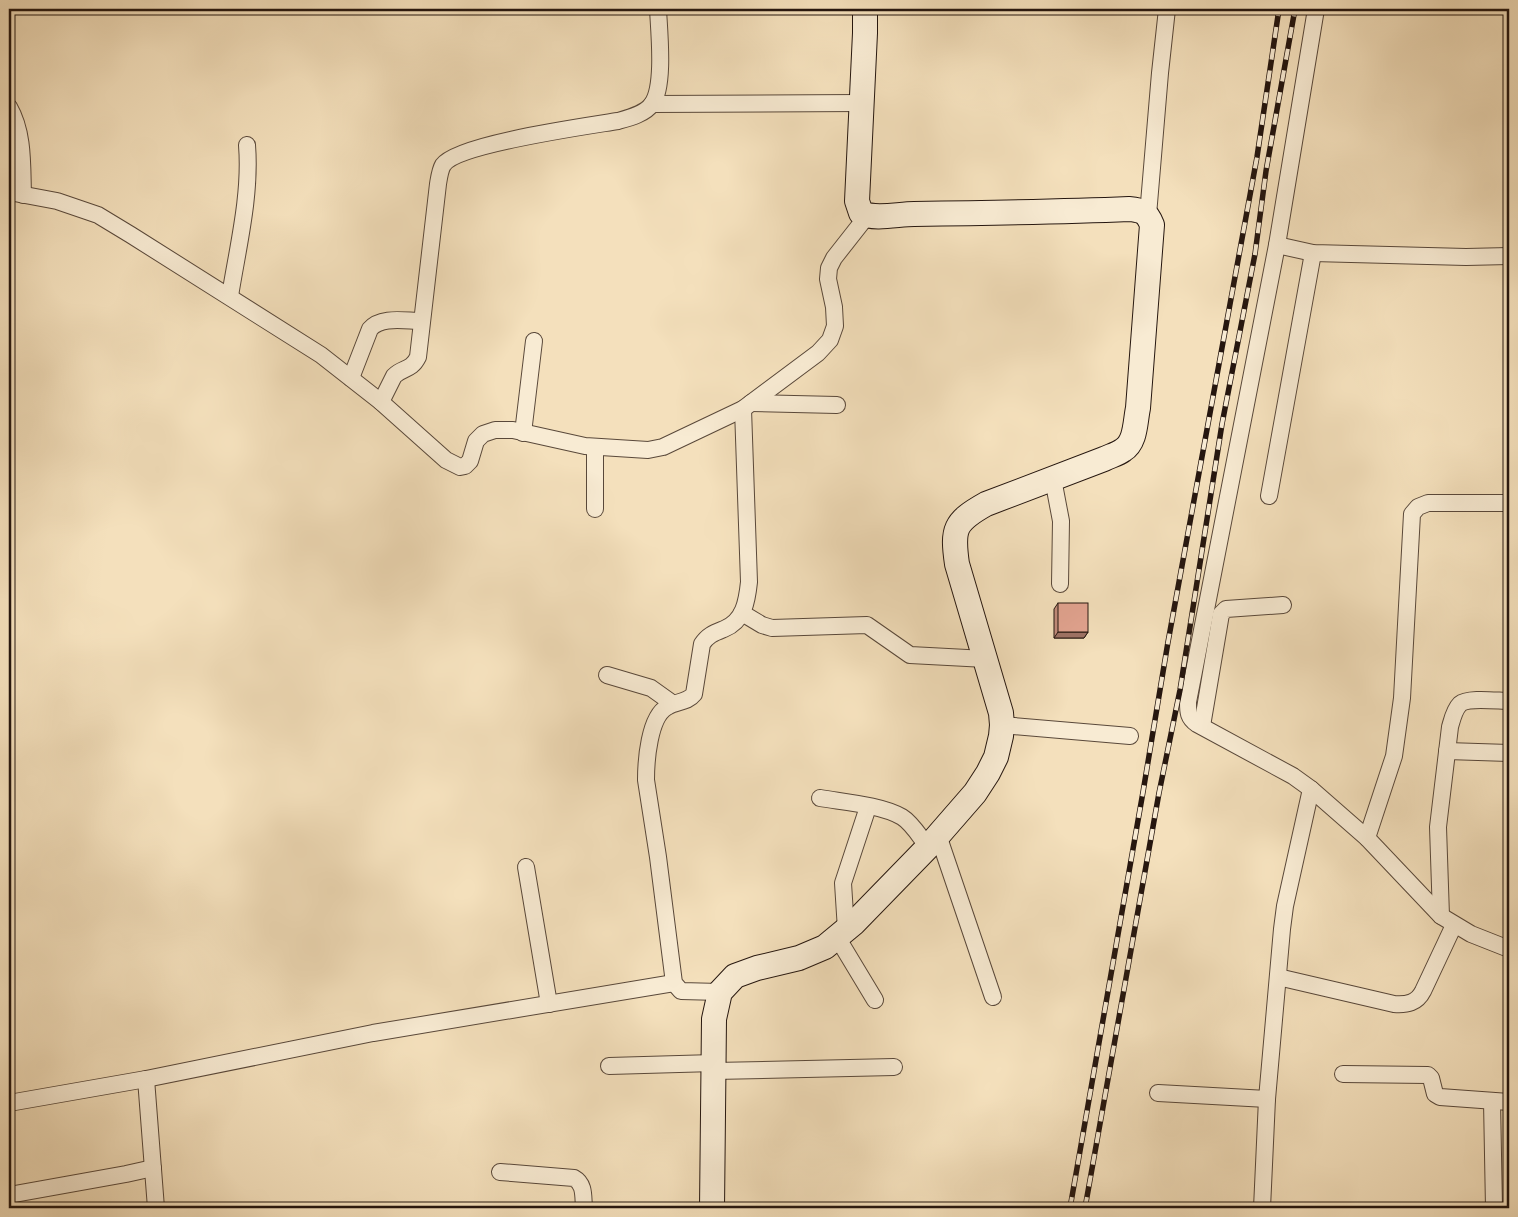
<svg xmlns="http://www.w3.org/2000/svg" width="1518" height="1217" font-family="'IM FELL English',serif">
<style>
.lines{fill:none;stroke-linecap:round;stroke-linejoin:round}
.street-casing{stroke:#59483a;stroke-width:18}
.secondary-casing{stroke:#25160f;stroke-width:26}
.street{stroke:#f8ebd3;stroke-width:16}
.secondary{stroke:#f8ebd3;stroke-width:24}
.rail-casing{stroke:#25160f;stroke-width:5.5}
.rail{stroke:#f8ebd3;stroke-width:4;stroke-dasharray:11;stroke-linecap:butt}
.wall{fill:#c38d7d;stroke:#25160f}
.shaded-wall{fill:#9f7366;stroke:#25160f}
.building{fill:#e3a491;stroke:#25160f}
</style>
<rect width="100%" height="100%" fill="#f4e0bc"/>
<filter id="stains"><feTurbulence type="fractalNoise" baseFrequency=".004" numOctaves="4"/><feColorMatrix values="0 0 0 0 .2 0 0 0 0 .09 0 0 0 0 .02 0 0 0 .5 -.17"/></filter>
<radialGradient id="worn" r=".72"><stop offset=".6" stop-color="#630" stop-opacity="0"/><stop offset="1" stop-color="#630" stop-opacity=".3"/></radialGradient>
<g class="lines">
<defs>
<g id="street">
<path d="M1316,9L1277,245L1188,702C1188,712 1188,718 1197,724L1293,776L1311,789L1367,838L1441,916L1471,934L1509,949"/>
<path d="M652,104L862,103"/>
<path d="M9,107C24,133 22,165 23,195"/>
<path d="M9,192L57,201L98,215L131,235L321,355L381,402L446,460L460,467L465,466L470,461L476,441L483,434L495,430H513L585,446L648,450L663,447L743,409L818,353L830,340L835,326L834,307L828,279L829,268L834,258L867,216"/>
<path d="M1148,215L1160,73L1167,9"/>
<path d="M1277,245L1313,253L1466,257L1509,256"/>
<path d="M230,296C238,246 251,195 247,145"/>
<path d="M351,378L370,329C381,316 405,321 421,321"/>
<path d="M381,402L394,376C403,367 411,371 418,357L438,184C439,178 440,170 443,165C457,144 588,126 618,121C629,118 645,114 652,104C665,86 659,31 658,9"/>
<path d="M751,403L837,405"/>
<path d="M523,433L534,341"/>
<path d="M1053,479L1061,521L1060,584"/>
<path d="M1269,496L1313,253"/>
<path d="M595,509V447"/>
<path d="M742,613L762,625L772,628L867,625L910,655L986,659"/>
<path d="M607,675L651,688L672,703"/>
<path d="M1002,725L1130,736"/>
<path d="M1202,726L1221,614L1226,609L1283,605"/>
<path d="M1447,751L1509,753"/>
<path d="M820,798C843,802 882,805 902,817C912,823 920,837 928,847"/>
<path d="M938,835L993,997"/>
<path d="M1367,838L1394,756L1402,698L1412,514L1418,507L1428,503H1509"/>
<path d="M526,867L549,1004"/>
<path d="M1441,916L1438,827L1450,727C1452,720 1454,710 1460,704C1468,697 1498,701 1509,701"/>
<path d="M846,930L843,883L868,807"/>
<path d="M837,937L875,1000"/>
<path d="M1278,977L1394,1004C1407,1005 1417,1003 1423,991L1454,925"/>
<path d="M720,992L681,991L674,983L658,857L646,780C646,761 649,717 667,707C676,701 687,703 694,694L702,644C708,635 714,633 724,629C744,621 747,601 749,582L743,409"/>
<path d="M609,1066L714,1063"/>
<path d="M714,1071L894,1067"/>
<path d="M1343,1074L1428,1075L1431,1078L1435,1094L1440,1097L1509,1102"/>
<path d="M146,1079L156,1208"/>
<path d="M1158,1093L1267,1099"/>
<path d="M1492,1101L1494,1208"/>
<path d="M9,1103L146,1079L373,1033L674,983"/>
<path d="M500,1172L574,1178C585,1184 583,1197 584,1208"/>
<path d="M9,1195L126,1174L153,1168"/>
<path d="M1262,1208L1267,1099L1282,929L1285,906L1311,789"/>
</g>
<path id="secondary" d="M712,1208L714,1019L720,992L735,976L757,968L799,958L825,947L854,923L928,847L975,793L988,773L996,757L1001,736L1002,725L1001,713L957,564C952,529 954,522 986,504L1104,459C1110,456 1118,454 1123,450C1136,442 1135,422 1138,408L1152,225C1147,212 1142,210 1129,209C1057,212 986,213 914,214C898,214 875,220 861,213L857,201L865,33V9"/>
</defs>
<use href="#street" class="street-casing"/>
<use href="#secondary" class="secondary-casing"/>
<use href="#street" class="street"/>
<use href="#secondary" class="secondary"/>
<defs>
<g id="rail">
<path d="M1070,1208L1143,792L1168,642L1257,157L1279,9"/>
<path d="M1085,1208L1159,793L1180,690L1222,424L1255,254L1266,171L1295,9"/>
</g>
</defs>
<use href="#rail" class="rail-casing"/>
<use href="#rail" class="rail"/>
</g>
<path class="wall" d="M1058,603L1088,632L1084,638H1054V609Z"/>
<path class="shaded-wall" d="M1058,632H1088L1084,638H1054Z"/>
<rect class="building" x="1058" y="603" width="30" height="29"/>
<rect width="1518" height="1217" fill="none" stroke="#f4e0bc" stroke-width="30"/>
<rect x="10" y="10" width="1498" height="1197" fill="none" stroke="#25160f" stroke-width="2.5"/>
<rect x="15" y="15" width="1488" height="1187" fill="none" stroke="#25160f"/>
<rect width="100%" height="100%" filter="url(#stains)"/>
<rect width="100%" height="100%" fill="url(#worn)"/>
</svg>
